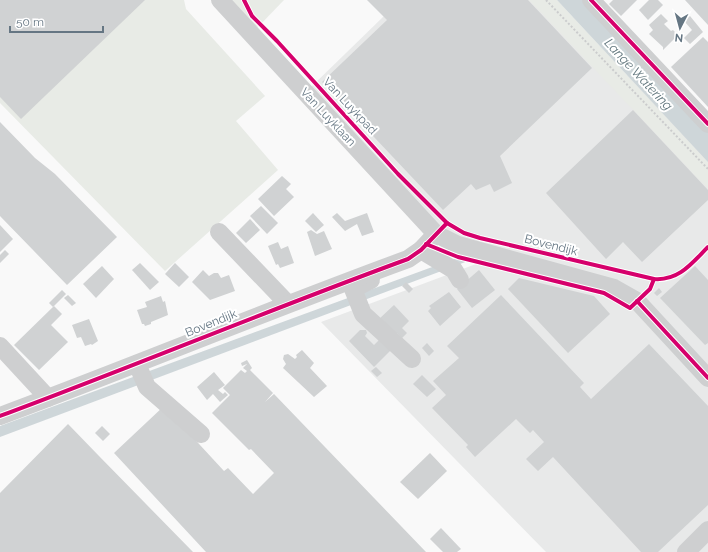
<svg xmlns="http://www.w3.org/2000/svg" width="708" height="552" font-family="Raleway,sans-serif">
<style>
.built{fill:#e8e9e9}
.green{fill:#e8ebe6}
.water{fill:#ced6d9}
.building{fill:#d0d2d3}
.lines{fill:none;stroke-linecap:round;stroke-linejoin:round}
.path{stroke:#cbcccd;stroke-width:2;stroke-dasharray:2 2;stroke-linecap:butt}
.minor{stroke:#cecfd0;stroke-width:18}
.cycleway-casing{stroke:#fff;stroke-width:6}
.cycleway{stroke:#d6006c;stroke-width:4}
.labels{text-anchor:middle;stroke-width:4;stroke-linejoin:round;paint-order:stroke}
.street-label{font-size:12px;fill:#657683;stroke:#fff}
.water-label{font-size:13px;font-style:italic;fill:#60757c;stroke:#fff}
</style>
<rect width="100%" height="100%" fill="#f9f9f9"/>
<path class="built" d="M369,0H554L708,160V552H546L321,322L476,264L309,89L384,16Z"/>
<g class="green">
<path d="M0,0H184L186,9L265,96L236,121L278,170L165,271L0,103Z"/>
<path d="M228,0H284L258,27L244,18Z"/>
<path d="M529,0H557L708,162V189Z"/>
</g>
<g class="water">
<path d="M557,0H588L708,129V162Z"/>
<path d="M454,259L468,261L0,437V426Z"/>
</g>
<g class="building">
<path d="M0,0H145L21,119L0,97Z"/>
<path d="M367,0H528L592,68L500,156L512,183L494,192L490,184L476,190L471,184L443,210L322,82L387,20Z"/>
<path d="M613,0H637L621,16L609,4Z"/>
<path d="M649,0H658L663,5L648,20L639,10Z"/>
<path d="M685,0H708V25Z"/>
<path d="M661,14L668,21L664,24L671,31L673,30L678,35L663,50V47L649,34L653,30L649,25Z"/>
<path d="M690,16L703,32L690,44L684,38L692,30L684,21Z"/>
<path d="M703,37L708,42V107L671,67Z"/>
<path d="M633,110L708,190V200L642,262L623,242L606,259L546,193Z"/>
<path d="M0,122L35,158L55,174L117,237L67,285L0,216Z"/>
<path d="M282,176L291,184L286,189L294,197L274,216L258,199Z"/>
<path d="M261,206L278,223L267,234L250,216Z"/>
<path d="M313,213L324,225L316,232L305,221Z"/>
<path d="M337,213L345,221L367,213L374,232L362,236L357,224L345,231L332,217Z"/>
<path d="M250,219L260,230L246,243L236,233Z"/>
<path d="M0,225L13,239L0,252Z"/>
<path d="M311,230L317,234L324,231L332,249L315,256L307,232Z"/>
<path d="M278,242L281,249L288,246L294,263L280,268L278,264L276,265L268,246Z"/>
<path d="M5,250L9,254L0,263V255Z"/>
<path d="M140,263L159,282L150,290L132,270Z"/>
<path d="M175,263L189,277L179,287L165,274Z"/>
<path d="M102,266L114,279L96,298L83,284Z"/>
<path d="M695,266L708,280V343L705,345L660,298Z"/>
<path d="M203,270L209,276L214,273H218L221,278L229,275L235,291L210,300L192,282Z"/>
<path d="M479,270L495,290L472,308L457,289Z"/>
<path d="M519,278L594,296L610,314L568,353L508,289Z"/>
<path d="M406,282L413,289L409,293L402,286Z"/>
<path d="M659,288L662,292L657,296L654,293Z"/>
<path d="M62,290L66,294L53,307L49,303Z"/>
<path d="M449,292L461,307L440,326L428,311L431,308L429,306Z"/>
<path d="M68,295L76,303L72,306L64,298Z"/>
<path d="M501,295L584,383L580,387L591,399L649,344L708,406V505L658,552H641L553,457L538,471L526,459L544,442L533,430L530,433L516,419L475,457L466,447L468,445L432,408L446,395L433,381L459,358L447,346Z"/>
<path d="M161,296L163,302L165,301L168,315L151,322V324L145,326L144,324H142L137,310L147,307L145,302Z"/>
<path d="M394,305L409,321L402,328L407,333L402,338L397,333L395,334L378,320Z"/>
<path d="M54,306L62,314L51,325L68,342L39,370L14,345Z"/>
<path d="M89,319L98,341L92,345L91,344L85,346L81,337L77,338L72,325Z"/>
<path d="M360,330H366L367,333L365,336L374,345L381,338L392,349L374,367L349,341Z"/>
<path d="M427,343L434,351L429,356L422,348Z"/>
<path d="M302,350L314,363L310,368L327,386L314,397L283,368L286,364L283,359L284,355L288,354L295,359L297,357L296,355Z"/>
<path d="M247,360L252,368L250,370L273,393L265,402L274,394L426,552H206L114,453L164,406L224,471L228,468L253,494L274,473L251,449L249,450L212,413L230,395L223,388L241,370L245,373L247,371L243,368L247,364L242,366L241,363Z"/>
<path d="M376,367L382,373L377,377L371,371Z"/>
<path d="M214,372L225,385L218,390L223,394L225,392L228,395L220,402L213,394L207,400L197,387Z"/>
<path d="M422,375L436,389L427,397L413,384Z"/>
<path d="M68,424L99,456L193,552H0V493Z"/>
<path d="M102,426L110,434L103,441L95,433Z"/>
<path d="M430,453L447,471L418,499L400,482Z"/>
<path d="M441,528L461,549L457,552H443L430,539Z"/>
</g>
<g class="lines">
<path class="path" d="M546,0L708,169"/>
<g class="minor">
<path d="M220,0L436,234L458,245L614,288L637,301L708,378"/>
<path d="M591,0L708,124"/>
<path d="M219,232L287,303"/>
<path d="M421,250L454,270L460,280"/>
<path d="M371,280L353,289L363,314L412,359"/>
<path d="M0,346L48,398"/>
<path d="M137,364L147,387L201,434"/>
<path d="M0,416C137,365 271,309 408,259L421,250L436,234"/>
<path d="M686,552L708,530"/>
</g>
<defs>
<g id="cycleway">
<path d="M244,0L252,16L277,41L398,174L447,223"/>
<path d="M591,0L708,124"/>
<path d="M426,244L458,257L604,293L630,308L650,289L654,279"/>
<path d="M637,301L708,378"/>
<path d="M0,416C137,365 271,309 408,259L421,250L447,223L464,233L480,238L654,279C679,281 692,263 708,247"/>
</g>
</defs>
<use href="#cycleway" class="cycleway-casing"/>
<use href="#cycleway" class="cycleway"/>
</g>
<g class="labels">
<g class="street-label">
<text transform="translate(350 106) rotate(47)" y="4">Van Luykpad</text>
<text transform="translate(328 117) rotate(47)" y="4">Van Luyklaan</text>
<text transform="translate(551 245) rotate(14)" y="4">Bovendijk</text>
<text transform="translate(211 323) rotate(-22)" y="4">Bovendijk</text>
</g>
<g class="water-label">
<text transform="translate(639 74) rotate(47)" y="5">Lange Watering</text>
</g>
</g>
<g transform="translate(680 28) rotate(186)" stroke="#ffffff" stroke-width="3" paint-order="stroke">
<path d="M0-3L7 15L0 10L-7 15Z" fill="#657683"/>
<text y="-6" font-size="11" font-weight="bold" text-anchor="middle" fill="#657683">N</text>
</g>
<path d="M10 26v6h93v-6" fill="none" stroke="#657683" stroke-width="2"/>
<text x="16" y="26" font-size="12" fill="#657683" stroke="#ffffff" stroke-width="3" paint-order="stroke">50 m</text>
</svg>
